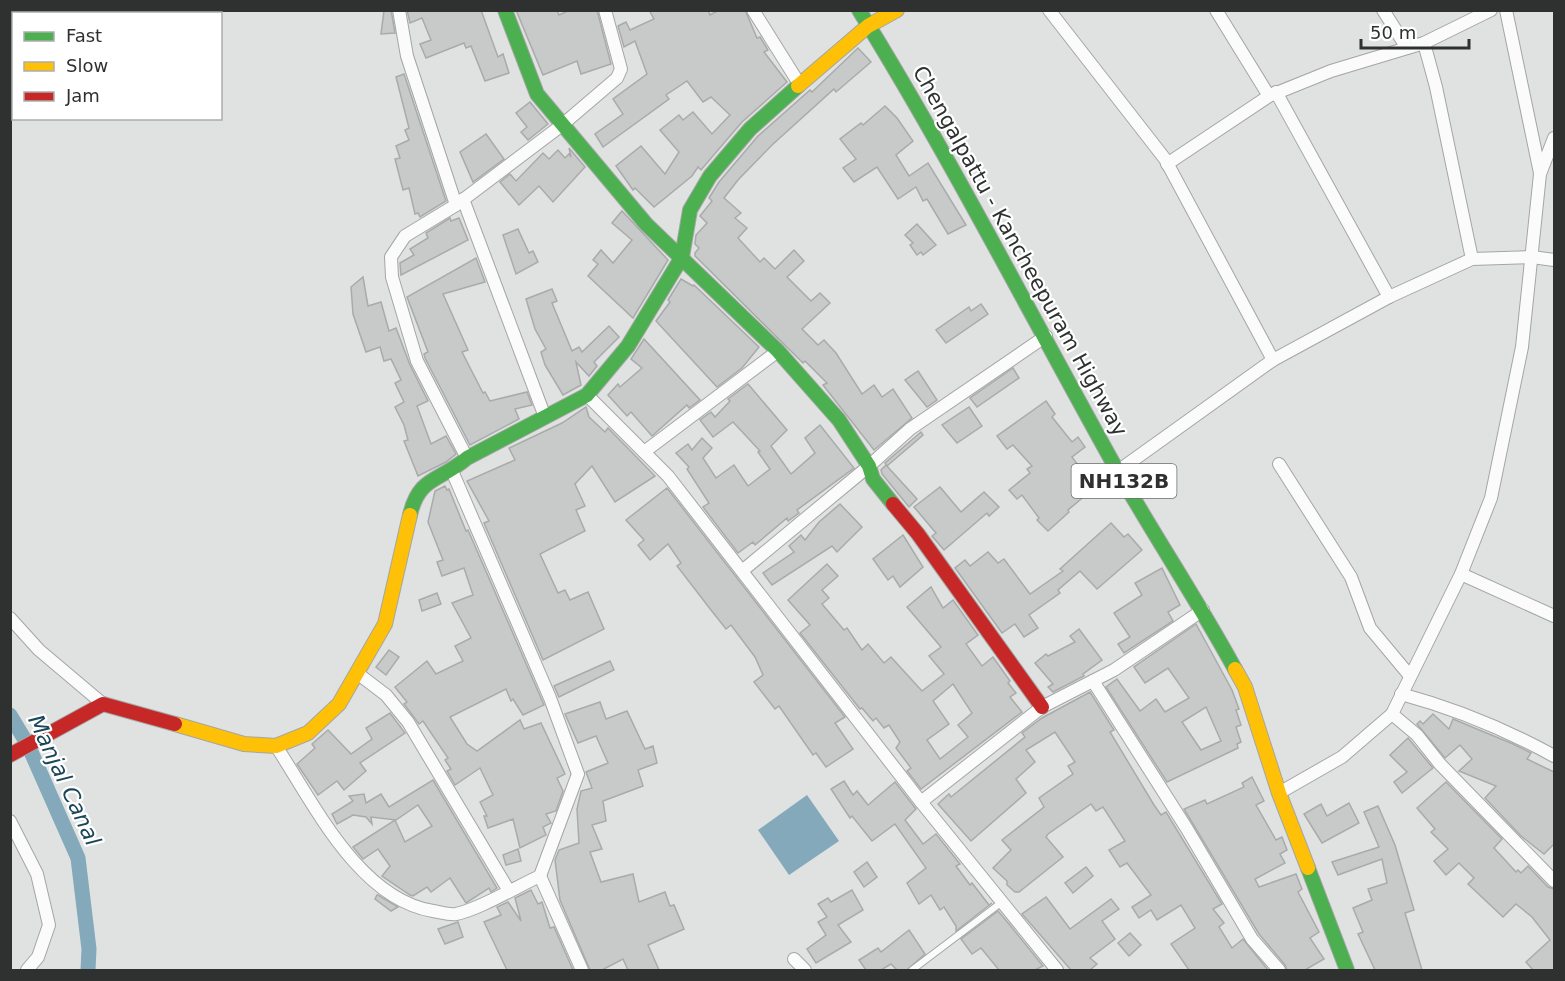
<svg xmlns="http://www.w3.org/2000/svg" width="1565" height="981" font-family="'DejaVu Sans',sans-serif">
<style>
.water{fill:#83a9ba}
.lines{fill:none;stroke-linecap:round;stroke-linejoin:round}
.canal{stroke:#83a9ba;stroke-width:15}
.building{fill:#c7cac8;stroke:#a9abaa;stroke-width:1.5;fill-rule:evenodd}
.lane-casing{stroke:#a4a6a5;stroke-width:8}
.street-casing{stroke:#a4a6a5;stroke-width:14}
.fast-casing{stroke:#a4a6a5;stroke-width:16}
.slow-casing{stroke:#a4a6a5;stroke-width:16}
.jam-casing{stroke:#a4a6a5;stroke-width:16}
.lane{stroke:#fafbfa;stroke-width:6}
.street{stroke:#fafbfa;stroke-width:12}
.fast{stroke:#4caf50;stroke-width:14}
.slow{stroke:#ffc107;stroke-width:14}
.jam{stroke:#c62828;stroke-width:14}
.labels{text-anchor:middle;stroke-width:4.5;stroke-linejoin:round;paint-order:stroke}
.shield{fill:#fff;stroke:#6d6f6e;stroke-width:1.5}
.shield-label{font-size:20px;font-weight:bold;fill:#2f3130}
.street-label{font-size:21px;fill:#2f3130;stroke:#fff}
.water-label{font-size:22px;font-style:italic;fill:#194658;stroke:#fff}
</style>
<rect width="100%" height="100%" fill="#dfe2e1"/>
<path class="water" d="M807,795L839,841L789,875L758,830Z"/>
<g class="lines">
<path class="canal" d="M10,715L28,745L78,858L89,949L88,970"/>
</g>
<g class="building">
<path d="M384,10H391L395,33L381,34Z"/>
<path d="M407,10H481L498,57L503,54L509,73L485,81L471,46L466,48L464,43L426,58L420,44L431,40L422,18L410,23Z"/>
<path d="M516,10H557L559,15L570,10H597L611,64L581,74L577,61L543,75Z"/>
<path d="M649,10H708L710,15L719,10H745L757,38L760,37L768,50L764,52L787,82L742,122L701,170L698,167L692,176L654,207L635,188L633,190L616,166L641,146L665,174L679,152L660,130L679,115L683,120L693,112L712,134L730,115L711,97L703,102L687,81L666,95L669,99L603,147L595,134L623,114L613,99L647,74L635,41L624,47L618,26L626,22L630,30L654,19Z"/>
<path d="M858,48L871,62L836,92L834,89L772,145L738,180L724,198L741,213L735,218L747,228L738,238L760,262L764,258L775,269L794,250L804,261L787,277L811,301L820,293L830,303L802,329L818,345L824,340L836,353L862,394L874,385L882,397L893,389L912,418L874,450L823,385L827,383L805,361L803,363L695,256V253L699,248L695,244L696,235L707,223L700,216L712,201L709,198L719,182L758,136L810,90L812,92Z"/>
<path d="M404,74L446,201L420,217L418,213L415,214L409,188L403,190L395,159L400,158L396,146L409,140L405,130L409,128L396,77Z"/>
<path d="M530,102L548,124L528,140L521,132L527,127L516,113Z"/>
<path d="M885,106L897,118L913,141L896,155L909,176L928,163L966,225L948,234L927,199L923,201L916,187L898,199L877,167L854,182L843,168L856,159L840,139L861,123L863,125Z"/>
<path d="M486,134L504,159L473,182L460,152Z"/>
<path d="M569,148L585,167L553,202L539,186L519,205L500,182L510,174L516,181L543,153L549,159L558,150L565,158L569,154L571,157Z"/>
<path d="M622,211L668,260L633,318L588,276L598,264L593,260L601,250L613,263L632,240L612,223Z"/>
<path d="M450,218L451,221L459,218L468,240L401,275L400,263L414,255L410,249L428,238L426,233Z"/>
<path d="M917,224L936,245L923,255L921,252L917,255L910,245L913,243L905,235Z"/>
<path d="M518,229L529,253L533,251L538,262L516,274L503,235Z"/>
<path d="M476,258L485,282L443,294L468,350L462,352L483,393L485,392L490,401L527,392L532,405L515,409L519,419L470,445L425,358L424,354L428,352L407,297Z"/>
<path d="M363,277L368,306L381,302L389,331L396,328L410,365L428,401L417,406L431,444L446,436L456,454L446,462L418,476L404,441L408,440L404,425L395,407L404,402L395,383L401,380L391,359L384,361L380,347L366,352L353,314L351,287Z"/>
<path d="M681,279L693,286L694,285L759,347L742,368L717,387L656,321L670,302L668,300Z"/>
<path d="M552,289L557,301L552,303L572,351L579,347L582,352L609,326L619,337L594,362L597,366L589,376L576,362L581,385L563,395L545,365L541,352L546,349L535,329L526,299Z"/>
<path d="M981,304L988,314L946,343L936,330L969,307L971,311Z"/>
<path d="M644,339L700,400L689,408L687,405L652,436L631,412L627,416L608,395L618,384L620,387L642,368L631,359Z"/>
<path d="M1013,368L1019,378L977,407L970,398Z"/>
<path d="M918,371L937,400L927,407L905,380Z"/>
<path d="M748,384L787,430L771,446L791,474L815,453L805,438L820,425L854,468L797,510L799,513L788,521L787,518L755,545L753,542L738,553L703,507L709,503L687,469L689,467L676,453L688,444L692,450L702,438L712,448L703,458L716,478L734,465L748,486L770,469L758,452L760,451L733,422L713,437L700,420L711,412L715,417L730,401L728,399Z"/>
<path d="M1046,401L1055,414L1052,417L1072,442L1078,437L1085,447L1072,457L1086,476L1095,468L1104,480L1068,510L1069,512L1048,531L1037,520L1039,518L1022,495L1017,499L1009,490L1030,473L1027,469L1032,466L1013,445L1007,449L997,436Z"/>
<path d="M586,407L589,417L605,432L608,428L655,476L615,502L592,466L575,484L585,506L576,510L585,531L540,554L558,593L565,590L570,600L588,592L604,629L543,660L484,523L489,521L467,481L515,460L509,448L562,423Z"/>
<path d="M969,407L982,426L957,443L942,425Z"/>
<path d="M921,432L923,435L887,466L885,463Z"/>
<path d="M886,465L917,499L909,507L882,474L881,470Z"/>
<path d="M445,486L447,490L449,489L466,531L468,530L544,705L523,715L513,699L511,701L506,689L450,717L467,744L477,751L520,720L524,729L541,723L565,774L557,778L563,791L556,811L546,814L551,823L543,827L546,835L520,848L513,819L488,828L484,816H487L480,802L493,795L480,768L455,785L447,771L451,769L445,760L448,758L423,721L419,724L404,704L407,702L395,687L427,661L436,674L463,661L455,646L471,638L452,603L473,595L464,568L442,576L437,562L443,560L428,522L435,491Z"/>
<path d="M940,487L961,512L984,492L999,507L989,516L987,513L944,550L932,536L936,533L914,507Z"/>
<path d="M667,488L845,717L835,723L853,749L826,767L816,753L813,755L779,706L775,709L754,682L763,675L755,657L731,625L726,629L711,610L677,566L681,563L668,544L650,560L638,545L644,540L626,520Z"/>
<path d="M840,504L862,527L837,552L832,546L772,585L763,573L794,552L789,546L801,535L805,540L819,522Z"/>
<path d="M1111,523L1124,537L1128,534L1142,550L1097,589L1080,571L1058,590L1060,593L1029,615L1038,628L1024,637L1015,624L1002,633L955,568L965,560L970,566L988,552L998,563L1004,559L1030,594L1063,571L1060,569Z"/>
<path d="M903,535L923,567L900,587L893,576L888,580L873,559Z"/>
<path d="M827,564L838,576L822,590L829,598L822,604L844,630L847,628L862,650L868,644L884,663L891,657L922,691L944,674L929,656L941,647L907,607L931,587L943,608L953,600L978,635L966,644L982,666L993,657L1010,681L1008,683L1016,693L1010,697L1022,712L921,789L907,771L911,768L896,748L900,742L889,725L884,728L876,718L873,721L862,708L860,709L800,633L810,625L788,600ZM953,684L972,713L958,725L968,737L940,759L927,740L949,724L933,701Z"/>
<path d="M1162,568L1180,605L1168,612L1173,621L1124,653L1118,644L1130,637L1114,613L1142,595L1135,583Z"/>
<path d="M437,593L441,604L422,611L419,600Z"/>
<path d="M1196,624L1232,690L1239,709L1236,710L1241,725L1236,727L1241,742L1237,744L1238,748L1167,782L1106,687L1117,679L1140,711L1156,699L1165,712L1189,698L1168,668L1145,683L1134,667ZM1206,707L1221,741L1201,750L1182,722Z"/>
<path d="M1079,629L1102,660L1083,674L1084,676L1053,692L1048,687L1053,684L1035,663L1046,654L1048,656L1075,642L1070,636Z"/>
<path d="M389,650L399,657L386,675L376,667Z"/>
<path d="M610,661L614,670L559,697L554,686Z"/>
<path d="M1090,692L1114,730L1110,732L1154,805L1161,815L1166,812L1222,904L1213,909L1224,923L1219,927L1232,948L1243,939L1268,970H1189L1171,944L1195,928L1181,905L1157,920L1151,910L1139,918L1132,907L1151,895L1127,863L1120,867L1109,850L1125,841L1103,807L1096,811L1091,804L1048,834L1046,837L1063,857L1019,892H1015L1007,885V881L993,868L1011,850L1002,840L1044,807L1039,798L1073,774L1068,766L1075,762L1055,732L1026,750L1035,762L1016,779L1026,793L971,841L938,804L949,794L951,797L1025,737L1022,733L1042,718Z"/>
<path d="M600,702L606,719L627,711L645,749L653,746L657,763L638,770L643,786L603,801L606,821L592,825L602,849L590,852L601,882L633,874L639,902L665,892L670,906L674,905L684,929L648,945L659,970H628L623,959L602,970H590L560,900L555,860L559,850L579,843L577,809L581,791L592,788L586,772L608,763L596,736L578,743L565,714Z"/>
<path d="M390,713L405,733L360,763L366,771L344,790L337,781L318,795L297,764L315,748L312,744L328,730L351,754L372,739L366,728Z"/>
<path d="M1433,714L1449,729L1453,719L1513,744L1531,753L1527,759L1554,772V844L1544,854L1521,836L1485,798L1496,786L1459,771L1472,759L1460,745L1445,758L1417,724L1420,721L1423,724Z"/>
<path d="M1408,738L1433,768L1402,793L1394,782L1407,772L1390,755Z"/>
<path d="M1252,777L1264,801L1256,805L1276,840L1282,837L1287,850L1280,854L1285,863L1255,879L1259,887L1296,874L1302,889L1298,892L1319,932L1310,938L1324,959L1305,970H1287L1285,965L1259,934L1184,809L1205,800L1207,804L1244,787L1242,783Z"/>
<path d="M433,780L497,888L491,892L489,888L466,903L450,878L431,892L427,887L413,896L410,895L382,876L390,866L378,849L363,859L353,847L395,820L405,842L432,826L418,805L396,820L371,817L372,824L366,817L353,815L337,824L332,814L353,801L349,796L364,794L366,803L381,794L389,807Z"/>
<path d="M844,781L853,795L857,791L868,805L895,782L916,809L905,820L923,844L936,834L960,864L956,866L970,885L972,883L989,905L992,903L956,931V926L944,907L940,910L931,895L919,904L907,883L926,868L895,824L872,841L852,816L850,818L831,789Z"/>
<path d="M1446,782L1502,839L1494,848L1516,872L1518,870L1521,873L1528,866L1548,887L1554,889V970H1533L1526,962L1550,940L1532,917L1516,904L1503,917L1468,884L1474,878L1459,863L1446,875L1434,861L1448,849L1431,832L1435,829L1417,808Z"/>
<path d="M1349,803L1359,823L1322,843L1304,814L1321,804L1327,816Z"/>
<path d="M1378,806L1395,845L1414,910L1405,913L1422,970H1375L1358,934L1363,932L1353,908L1372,900L1368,889L1387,883L1382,859L1338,875L1332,862L1379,847L1364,812Z"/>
<path d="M518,849L521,861L506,865L503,855Z"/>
<path d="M867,862L877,877L864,887L854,872Z"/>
<path d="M1086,867L1093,876L1073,893L1065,883Z"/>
<path d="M531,890L538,904L542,902L550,928L554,927L573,970H507L484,922L501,915L497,907L508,902L521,921L515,898Z"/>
<path d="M852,890L863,910L838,925L851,942L816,963L807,949L826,935L818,922L827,917L818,904L828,898L831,902Z"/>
<path d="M377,895H378L398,907L391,911L375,899Z"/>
<path d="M1046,897L1070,929L1111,899L1119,909L1102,921L1115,939L1090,958L1097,964L1090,970H1071L1022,914Z"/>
<path d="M998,911L1009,924L1043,966L1035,970H999L981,948L972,954L961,939Z"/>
<path d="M458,922L463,937L445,944L438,929Z"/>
<path d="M909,930L925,954L907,970H897L891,964L881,970H866L859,960L878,948L881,952Z"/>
<path d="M1130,933L1141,945L1129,956L1118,943Z"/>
</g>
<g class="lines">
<defs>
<path id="lane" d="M912,970L1002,902"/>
<g id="street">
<path d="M399,10L407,56L456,205"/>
<path d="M753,10L800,85"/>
<path d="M1049,10L1165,159L1273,360"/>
<path d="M1216,10L1269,96L1331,71L1424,43L1491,10"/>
<path d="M1383,10L1407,48"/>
<path d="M1506,10L1540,173"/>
<path d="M1424,43L1436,87L1472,259"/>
<path d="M1276,92L1389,297"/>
<path d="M1167,164L1269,96"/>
<path d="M463,199L545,417"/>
<path d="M587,395L668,476L921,802L1057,970"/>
<path d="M644,452L778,351"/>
<path d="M467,458L417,361L392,277L391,257L405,236L456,205L562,125L617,78L621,69L605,10"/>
<path d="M1279,464L1351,577L1370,628L1410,676"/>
<path d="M1118,471L1273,360L1389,297L1472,259L1532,257L1554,260"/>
<path d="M742,571L869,466L910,429L1046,336"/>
<path d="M1461,574L1554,616"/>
<path d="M10,618L39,650L103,704"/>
<path d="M357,673L386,695L408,722L509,891"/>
<path d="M1093,681L1187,829L1252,939L1279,970"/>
<path d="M1401,694C1457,709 1503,728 1554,756"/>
<path d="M1392,714L1417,735L1440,764L1554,881"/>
<path d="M276,746C314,804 359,899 433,911C440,912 449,915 456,914C478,910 518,886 540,876L578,774L550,698L452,471"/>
<path d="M1279,793L1342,757L1392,714L1461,574L1491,498L1522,347L1540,174L1554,138"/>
<path d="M921,802L1042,707L1114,670L1203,610"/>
<path d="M10,821L37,874L49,925L38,957L27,970"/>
<path d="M540,876L582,970"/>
<path d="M794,959L805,970"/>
</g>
<g id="fast">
<path d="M505,10L537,94L646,224L778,351L839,420L869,466L873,479L893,504"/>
<path d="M859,10C952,160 1031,316 1117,470C1155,537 1198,601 1235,669"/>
<path d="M410,515C419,476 439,482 467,458L587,395L628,346L682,257L690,210L710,176L750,129L798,86"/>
<path d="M1308,868L1347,970"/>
</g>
<g id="slow">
<path d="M798,86L868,26L897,10"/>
<path d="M1235,669L1245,687L1279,793L1308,868"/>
<path d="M175,724L244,744L276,746L308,733L339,704L385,624L410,515"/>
</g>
<g id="jam">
<path d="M893,504L918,534L1042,707"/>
<path d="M10,755L103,704L175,724"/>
</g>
</defs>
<use href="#lane" class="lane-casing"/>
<use href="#street" class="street-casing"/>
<use href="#fast" class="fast-casing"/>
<use href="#slow" class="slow-casing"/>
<use href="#jam" class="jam-casing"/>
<use href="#lane" class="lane"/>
<use href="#street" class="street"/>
<use href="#fast" class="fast"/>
<use href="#slow" class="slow"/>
<use href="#jam" class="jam"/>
</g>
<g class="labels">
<rect class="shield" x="1071.5" y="464" width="105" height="34" rx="4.5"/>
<g class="shield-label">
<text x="1124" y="488">NH132B</text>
</g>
<g class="street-label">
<text transform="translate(1020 251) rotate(61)" y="7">Chengalpattu - Kancheepuram Highway</text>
</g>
<g class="water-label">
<text transform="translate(65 780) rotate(65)" y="8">Manjal Canal</text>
</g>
</g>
<rect width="1565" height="981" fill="none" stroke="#2f3130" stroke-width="24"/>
<rect x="12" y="12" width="210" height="108" fill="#ffffff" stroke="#acadac" stroke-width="1.5"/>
<rect x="24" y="32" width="30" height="9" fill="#4caf50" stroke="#acadac" stroke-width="1.5"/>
<text x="66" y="42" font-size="18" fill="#2f3130">Fast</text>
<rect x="24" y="62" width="30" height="9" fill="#ffc107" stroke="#acadac" stroke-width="1.5"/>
<text x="66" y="72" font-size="18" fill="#2f3130">Slow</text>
<rect x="24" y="92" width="30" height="9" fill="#c62828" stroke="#acadac" stroke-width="1.5"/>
<text x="66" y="102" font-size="18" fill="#2f3130">Jam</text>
<path d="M1361 39v9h108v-9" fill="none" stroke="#2f3130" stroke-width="3"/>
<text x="1370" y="39" font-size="18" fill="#2f3130" stroke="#ffffff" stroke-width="4.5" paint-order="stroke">50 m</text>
</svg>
